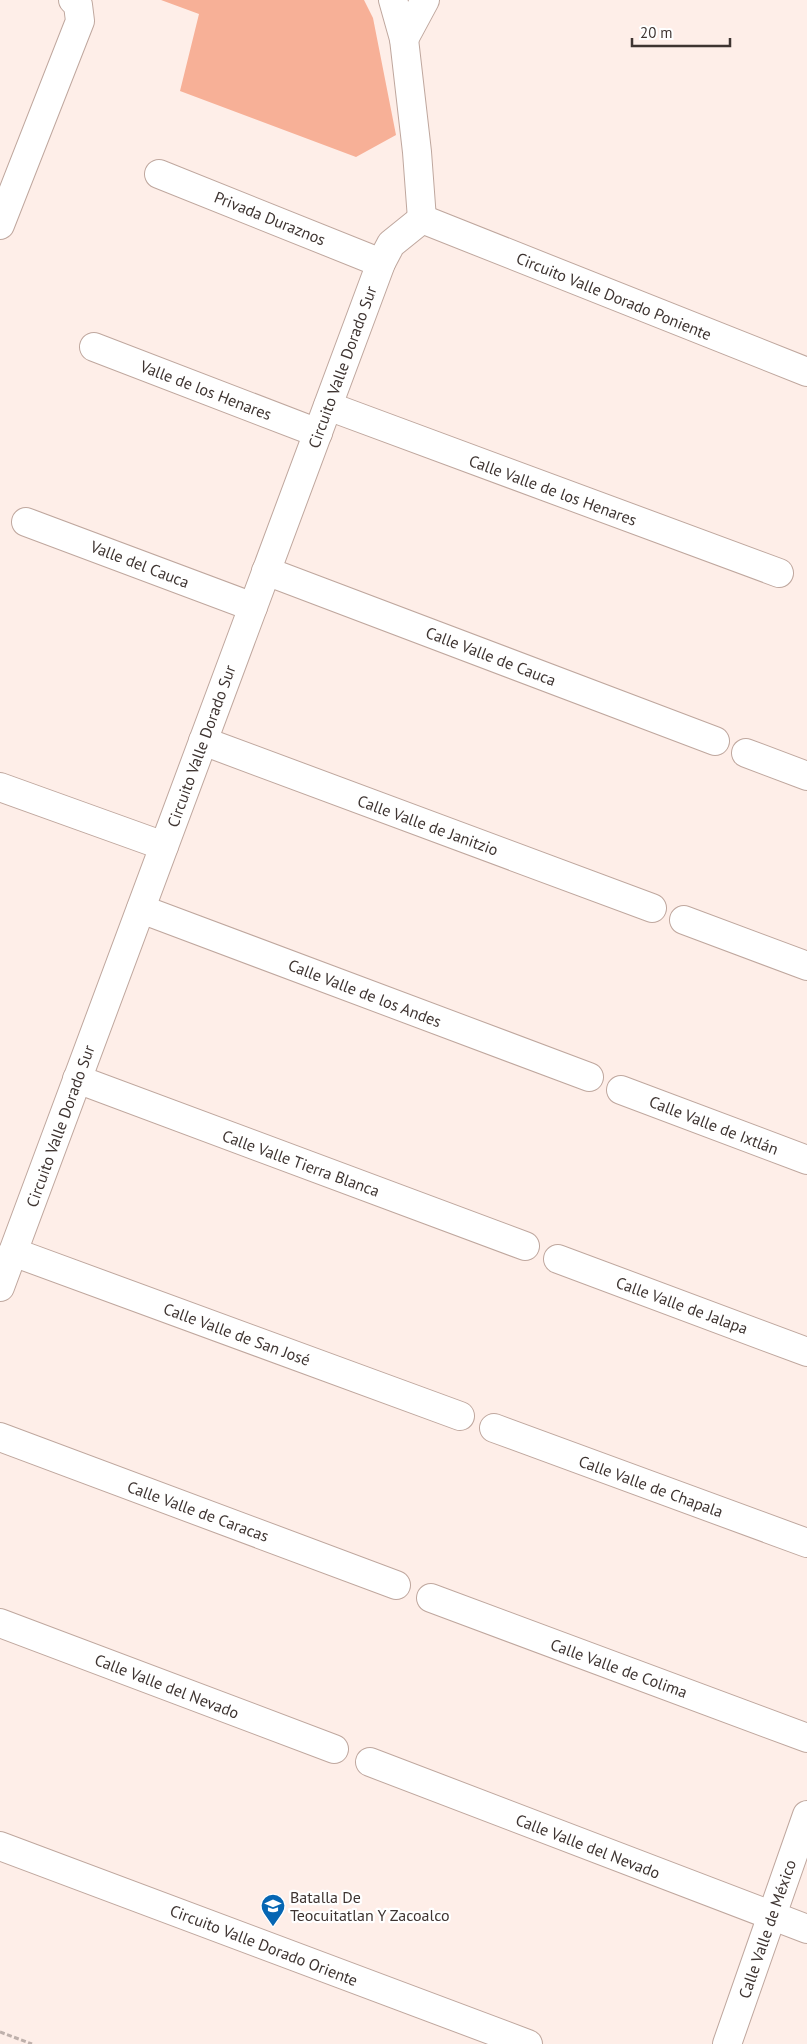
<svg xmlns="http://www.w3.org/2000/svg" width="807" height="2044" font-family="'PT Sans',sans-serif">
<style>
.green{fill:#f7b097}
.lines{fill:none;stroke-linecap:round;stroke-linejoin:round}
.minor-casing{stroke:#bfa79e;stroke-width:30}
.path{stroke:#beb0ab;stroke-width:3;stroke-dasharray:5 2.5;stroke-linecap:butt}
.minor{stroke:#fff;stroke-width:28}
.labels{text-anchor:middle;stroke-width:4.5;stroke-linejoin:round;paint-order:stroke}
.street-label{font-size:16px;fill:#3e3431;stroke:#fff}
.poi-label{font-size:16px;fill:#3e3431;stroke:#fff;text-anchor:start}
</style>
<rect width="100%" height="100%" fill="#feeee8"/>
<path class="green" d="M161,0H364L373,18L396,135L356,157L180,91L199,14Z"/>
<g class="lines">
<defs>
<g id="minor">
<path d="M393,0L404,39L417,152L422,219"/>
<path d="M404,39L425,0"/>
<path d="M159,174L381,263"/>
<path d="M422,219L807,372"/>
<path d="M0,225L80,21L78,5L73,0"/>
<path d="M94,347L318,433"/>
<path d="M328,406L779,573"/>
<path d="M26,522L253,607"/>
<path d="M266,571L715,741"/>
<path d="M203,741L652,908"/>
<path d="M746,753L807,776"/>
<path d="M0,787L164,846"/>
<path d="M141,909L589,1077"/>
<path d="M684,920L807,966"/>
<path d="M77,1079L525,1246"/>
<path d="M621,1090L807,1160"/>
<path d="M13,1252L460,1416"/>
<path d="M558,1259L807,1352"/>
<path d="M0,1287L381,263L391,244L422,219"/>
<path d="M494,1428L807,1543"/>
<path d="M0,1437L396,1585"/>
<path d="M431,1598L807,1738"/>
<path d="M0,1623L334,1749"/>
<path d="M370,1762L807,1929"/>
<path d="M0,1846L528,2044"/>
<path d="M727,2044L807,1815"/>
</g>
</defs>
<use href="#minor" class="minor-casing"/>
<path class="path" d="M0,2032L32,2044"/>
<use href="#minor" class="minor"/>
</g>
<defs>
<symbol id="school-pin" viewBox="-11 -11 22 30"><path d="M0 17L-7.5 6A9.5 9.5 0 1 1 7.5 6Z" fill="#0666b3" stroke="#fff"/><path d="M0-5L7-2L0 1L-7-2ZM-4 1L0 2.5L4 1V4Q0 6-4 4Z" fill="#fff"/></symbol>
</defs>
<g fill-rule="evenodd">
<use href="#school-pin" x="259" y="1892" width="28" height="38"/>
</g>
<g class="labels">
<g class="street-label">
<text transform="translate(270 218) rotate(22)" y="6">Privada Duraznos</text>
<text transform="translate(614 296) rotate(22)" y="6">Circuito Valle Dorado Poniente</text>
<text transform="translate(342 367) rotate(-70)" y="6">Circuito Valle Dorado Sur</text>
<text transform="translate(206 390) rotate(21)" y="6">Valle de los Henares</text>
<text transform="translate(553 490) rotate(20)" y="6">Calle Valle de los Henares</text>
<text transform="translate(140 564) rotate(21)" y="6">Valle del Cauca</text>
<text transform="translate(491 656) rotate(21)" y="6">Calle Valle de Cauca</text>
<text transform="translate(201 746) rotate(-70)" y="6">Circuito Valle Dorado Sur</text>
<text transform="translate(428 825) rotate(20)" y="6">Calle Valle de Janitzio</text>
<text transform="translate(365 993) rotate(21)" y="6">Calle Valle de los Andes</text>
<text transform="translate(714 1125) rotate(21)" y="6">Calle Valle de Ixtlán</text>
<text transform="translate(60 1126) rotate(-70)" y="6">Circuito Valle Dorado Sur</text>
<text transform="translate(301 1163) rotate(20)" y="6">Calle Valle Tierra Blanca</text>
<text transform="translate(682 1305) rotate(20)" y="6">Calle Valle de Jalapa</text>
<text transform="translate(237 1334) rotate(20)" y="6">Calle Valle de San José</text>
<text transform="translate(651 1486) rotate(20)" y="6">Calle Valle de Chapala</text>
<text transform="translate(198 1511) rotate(20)" y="6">Calle Valle de Caracas</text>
<text transform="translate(619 1668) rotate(20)" y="6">Calle Valle de Colima</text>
<text transform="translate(167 1686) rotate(21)" y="6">Calle Valle del Nevado</text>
<text transform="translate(588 1846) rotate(21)" y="6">Calle Valle del Nevado</text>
<text transform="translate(767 1929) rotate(-71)" y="6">Calle Valle de México</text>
<text transform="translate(264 1945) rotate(21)" y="6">Circuito Valle Dorado Oriente</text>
</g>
<g class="poi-label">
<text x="290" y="1903">Batalla De<tspan x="290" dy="18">Teocuitatlan Y Zacoalco</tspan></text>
</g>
</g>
<path d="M632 38v8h98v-8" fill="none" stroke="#3e3431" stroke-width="2.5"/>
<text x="640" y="38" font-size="15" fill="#3e3431" stroke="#ffffff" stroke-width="4" paint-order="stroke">20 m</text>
</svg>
